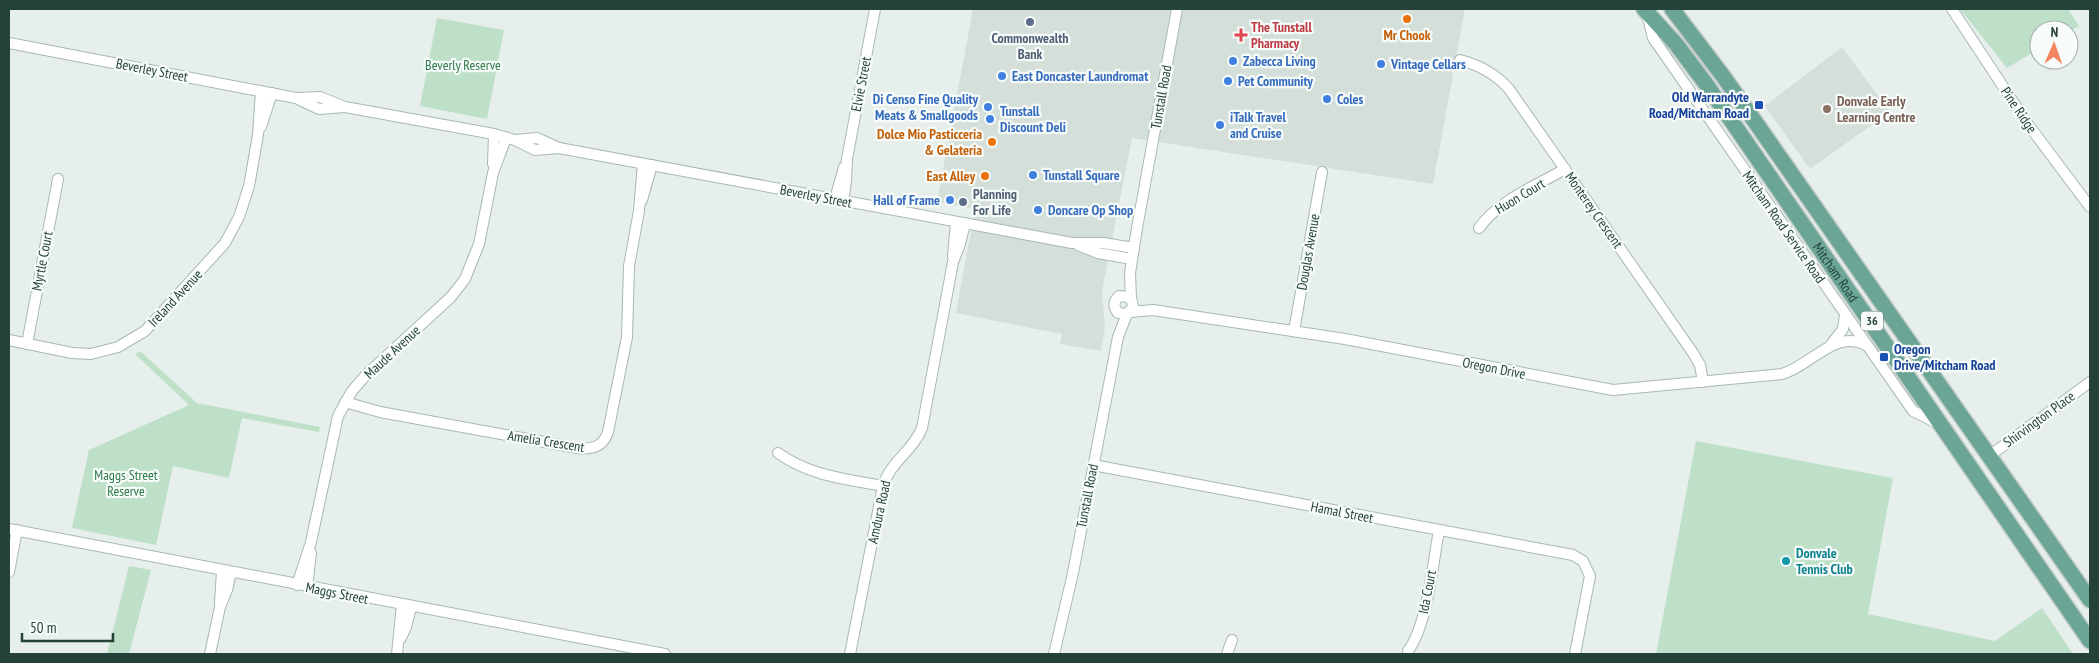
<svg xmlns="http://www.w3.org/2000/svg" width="2099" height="663" font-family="'PT Sans Narrow',sans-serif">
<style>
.built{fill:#d4dfda}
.green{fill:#bfe0c8}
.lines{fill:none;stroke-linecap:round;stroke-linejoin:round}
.street-casing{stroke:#a8b8b2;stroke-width:12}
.primary-casing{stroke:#c2cac8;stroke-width:18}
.street{stroke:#fff;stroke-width:10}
.primary{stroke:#6aa596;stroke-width:15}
.food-dot{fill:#e8710a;stroke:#f7fbf9;stroke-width:2}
.service-dot{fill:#5c6f8a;stroke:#f7fbf9;stroke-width:2}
.health-dot{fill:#e0444e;stroke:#f7fbf9;stroke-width:2}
.shop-dot{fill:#3f7fe0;stroke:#f7fbf9;stroke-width:2}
.transit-dot{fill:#1a4fb4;stroke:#f7fbf9;stroke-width:2}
.education-dot{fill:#8d6e63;stroke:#f7fbf9;stroke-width:2}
.culture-dot{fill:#0f9aa8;stroke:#f7fbf9;stroke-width:2}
.labels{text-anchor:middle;stroke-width:4.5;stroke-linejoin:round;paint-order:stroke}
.shield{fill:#f7fbf9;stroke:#637a73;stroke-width:1}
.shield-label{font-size:12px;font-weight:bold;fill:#24423a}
.health-label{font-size:14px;font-weight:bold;fill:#be3a42;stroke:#f7fbf9;text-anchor:start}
.food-label{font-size:14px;font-weight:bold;fill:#c56008;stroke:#f7fbf9;text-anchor:end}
.service-label{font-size:14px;font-weight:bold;fill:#4e5e75;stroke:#f7fbf9}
.shop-label{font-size:14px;font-weight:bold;fill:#366cbe;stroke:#f7fbf9;text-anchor:start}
.park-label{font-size:14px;fill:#2d7a4b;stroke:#f7fbf9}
.street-label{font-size:14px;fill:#24423a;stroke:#f7fbf9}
.transit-label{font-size:14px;font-weight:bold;fill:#164399;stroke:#f7fbf9;text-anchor:end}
.education-label{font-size:14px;font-weight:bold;fill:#785e54;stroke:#f7fbf9;text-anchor:start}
.culture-label{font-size:14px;font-weight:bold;fill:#0d838f;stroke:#f7fbf9;text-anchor:start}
</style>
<rect width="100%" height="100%" fill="#e6efeb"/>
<g class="built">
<path d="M973,9H1465L1433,184L1132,138L1104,280L1102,293L1105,327L1101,351L1060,344L1062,334L956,313L975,209L937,202Z"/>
<path d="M1842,47L1890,112L1810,169L1765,106Z"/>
</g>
<g class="green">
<path d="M1960,9H2068L2079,26L2069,32V30H2039V49L2007,68Z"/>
<path d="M437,18L504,30L487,119L420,106Z"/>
<path d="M140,351L197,403L320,427L319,432L242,418L229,478L173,466L156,545L72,528L89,450L189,405L135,354Z"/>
<path d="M1696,441L1893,478L1868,614L1995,641L2042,608L2073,654H1656Z"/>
<path d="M129,566L151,570L129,654H107Z"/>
</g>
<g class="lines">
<defs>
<g id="street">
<path d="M1952,9L2027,123L2090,207"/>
<path d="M1647,14L1653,38L1913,411L1939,424"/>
<path d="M9,43L296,98L320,97L345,107L494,134L515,140L535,150L559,148L1072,243H1103L1134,248"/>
<path d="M1460,60C1479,65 1496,74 1509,89L1693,353L1700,365L1703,382"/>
<path d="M296,98L319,109L345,107"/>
<path d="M261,127L272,93"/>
<path d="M515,140L537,138L559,148"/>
<path d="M493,164L494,134"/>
<path d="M835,199L844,167"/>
<path d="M642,200L652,165"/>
<path d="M843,201L846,181L847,159L875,9"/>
<path d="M1479,228C1499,200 1536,186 1565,169"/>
<path d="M1078,245L1098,253L1132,259"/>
<path d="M953,256L956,222"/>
<path d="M1131,299L1130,273L1137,228L1177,9"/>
<path d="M1130,312L1153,310L1345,339L1613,390L1782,374C1811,366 1834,329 1866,345"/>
<path d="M1294,331L1322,172"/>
<path d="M9,340L72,353L91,354L118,347L145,331L225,243L239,217L249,186L258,135L261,91"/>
<path d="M27,344L58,179"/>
<path d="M1830,346L1843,329L1845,315"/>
<path d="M345,402L380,412L577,448C592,450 603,447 608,432L627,337L629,266L639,211L643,164"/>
<path d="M778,453C810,476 846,479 883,486"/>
<path d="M1988,457L2090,382"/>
<path d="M1093,465L1573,555L1583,561L1590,576L1575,654"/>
<path d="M9,529L665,654"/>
<path d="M9,572L17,530"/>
<path d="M297,585L311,542L338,416L352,391L366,375L451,297L465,279L479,244L493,173L506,138"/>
<path d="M307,587L311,553"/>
<path d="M220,603L222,571"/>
<path d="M401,638L406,627L411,607"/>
<path d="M1408,651C1427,626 1433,563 1439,530"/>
<path d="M210,654L220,607L227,590L231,572"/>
<path d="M397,654L402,605"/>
<path d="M850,654L883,486C890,462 913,451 922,428L953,262L960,244L965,223"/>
<path d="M1054,654L1073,573L1118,337L1127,314L1133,307L1132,301L1128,297L1119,296C1113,301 1113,307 1118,313L1127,314"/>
<path d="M1227,654L1232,640"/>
</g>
<g id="primary">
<path id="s1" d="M1644,9L1676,44L1706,84L2090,641"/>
<path d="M1672,9L1723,76L2090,600"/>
</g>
</defs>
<use href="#street" class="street-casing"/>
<use href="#primary" class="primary-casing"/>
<use href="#street" class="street"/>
<use href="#primary" class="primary"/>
</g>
<g class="food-dot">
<circle cx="1407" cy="19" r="5"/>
<circle cx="992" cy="142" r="5"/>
<circle cx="985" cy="176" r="5"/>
</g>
<g class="service-dot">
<circle cx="1030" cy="22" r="5"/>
<circle cx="963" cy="202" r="5"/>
</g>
<path class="health-dot" d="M1238.5 27.5h5v5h5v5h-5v5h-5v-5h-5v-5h5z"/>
<g class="shop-dot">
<circle cx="1233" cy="61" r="5"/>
<circle cx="1381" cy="64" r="5"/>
<circle cx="1002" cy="76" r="5"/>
<circle cx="1228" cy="81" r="5"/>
<circle cx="1327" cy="99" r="5"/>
<circle cx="988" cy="107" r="5"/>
<circle cx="990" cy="119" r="5"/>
<circle cx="1220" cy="125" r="5"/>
<circle cx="1033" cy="175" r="5"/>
<circle cx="950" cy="200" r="5"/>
<circle cx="1038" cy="210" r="5"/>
</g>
<g class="transit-dot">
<rect x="1754" y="100" width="10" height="10" rx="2.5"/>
<rect x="1879" y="352" width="10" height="10" rx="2.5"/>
</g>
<circle class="education-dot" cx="1827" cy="109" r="5"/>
<circle class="culture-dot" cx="1786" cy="561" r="5"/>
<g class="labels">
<rect class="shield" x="1861" y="311.5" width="22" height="19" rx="4"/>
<g class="shield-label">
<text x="1872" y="325">36</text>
</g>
<g class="health-label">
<text x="1251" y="32">The Tunstall<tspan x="1251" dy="16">Pharmacy</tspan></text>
</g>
<g class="food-label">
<text x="1407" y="40" text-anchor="middle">Mr Chook</text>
<text x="982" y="139">Dolce Mio Pasticceria<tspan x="982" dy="16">&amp; Gelateria</tspan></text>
<text x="975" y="181">East Alley</text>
</g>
<g class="service-label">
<text x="1030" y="43">Commonwealth<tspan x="1030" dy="16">Bank</tspan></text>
<text x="973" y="199" text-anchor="start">Planning<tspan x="973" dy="16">For Life</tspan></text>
</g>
<g class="shop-label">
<text x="1243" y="66">Zabecca Living</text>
<text x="1391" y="69">Vintage Cellars</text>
<text x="1012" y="81">East Doncaster Laundromat</text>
<text x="1238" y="86">Pet Community</text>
<text x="978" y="104" text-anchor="end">Di Censo Fine Quality<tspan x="978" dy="16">Meats &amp; Smallgoods</tspan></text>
<text x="1337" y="104">Coles</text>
<text x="1000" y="116">Tunstall<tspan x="1000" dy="16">Discount Deli</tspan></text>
<text x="1230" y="122">iTalk Travel<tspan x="1230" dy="16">and Cruise</tspan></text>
<text x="1043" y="180">Tunstall Square</text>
<text x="940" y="205" text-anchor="end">Hall of Frame</text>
<text x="1048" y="215">Doncare Op Shop</text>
</g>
<g class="park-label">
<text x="463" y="70">Beverly Reserve</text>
<text x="126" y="480">Maggs Street<tspan x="126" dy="16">Reserve</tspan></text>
</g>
<g class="street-label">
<text transform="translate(152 70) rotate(11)" y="5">Beverley Street</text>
<text transform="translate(861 84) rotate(-79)" y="5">Elvie Street</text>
<text transform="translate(1161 97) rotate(-80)" y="5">Tunstall Road</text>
<text transform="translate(2019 110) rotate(56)" y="5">Pine Ridge</text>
<text transform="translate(816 196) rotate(11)" y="5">Beverley Street</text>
<text transform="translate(1520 196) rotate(-31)" y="5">Huon Court</text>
<text transform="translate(1594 210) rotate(55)" y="5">Monterey Crescent</text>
<text transform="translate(1784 227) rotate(55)" y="5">Mitcham Road Service Road</text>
<text transform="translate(1308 252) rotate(-80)" y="5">Douglas Avenue</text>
<text transform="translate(42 261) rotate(-79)" y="5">Myrtle Court</text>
<text dy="5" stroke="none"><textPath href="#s1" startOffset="326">Mitcham Road</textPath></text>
<text transform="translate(175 298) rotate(-47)" y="5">Ireland Avenue</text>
<text transform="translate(392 352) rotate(-43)" y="5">Maude Avenue</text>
<text transform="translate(1494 368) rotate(11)" y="5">Oregon Drive</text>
<text transform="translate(2039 419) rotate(-36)" y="5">Shirvington Place</text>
<text transform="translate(546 441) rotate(9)" y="5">Amelia Crescent</text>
<text transform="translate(1087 496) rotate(-79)" y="5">Tunstall Road</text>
<text transform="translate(879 512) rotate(-78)" y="5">Amdura Road</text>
<text transform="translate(1342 512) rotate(11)" y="5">Hamal Street</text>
<text transform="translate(1427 592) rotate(-79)" y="5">Ida Court</text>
<text transform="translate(337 593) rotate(11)" y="5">Maggs Street</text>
</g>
<g class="transit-label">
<text x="1749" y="102">Old Warrandyte<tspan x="1749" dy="16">Road/Mitcham Road</tspan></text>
<text x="1894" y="354" text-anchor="start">Oregon<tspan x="1894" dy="16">Drive/Mitcham Road</tspan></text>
</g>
<g class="education-label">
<text x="1837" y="106">Donvale Early<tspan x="1837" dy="16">Learning Centre</tspan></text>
</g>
<g class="culture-label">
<text x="1796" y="558">Donvale<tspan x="1796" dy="16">Tennis Club</tspan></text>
</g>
</g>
<rect width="2099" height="663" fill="none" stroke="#24423a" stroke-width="20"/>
<g transform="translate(2054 45) rotate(2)"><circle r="24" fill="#f7fbf9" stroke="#a3b1ad"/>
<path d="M0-4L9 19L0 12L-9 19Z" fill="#f4845f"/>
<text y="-8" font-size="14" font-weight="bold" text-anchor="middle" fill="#24423a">N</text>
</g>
<path d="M22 633v8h91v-8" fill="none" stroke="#24423a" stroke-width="2.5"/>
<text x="30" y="633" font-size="15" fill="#24423a" stroke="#f7fbf9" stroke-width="4" paint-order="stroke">50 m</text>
</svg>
